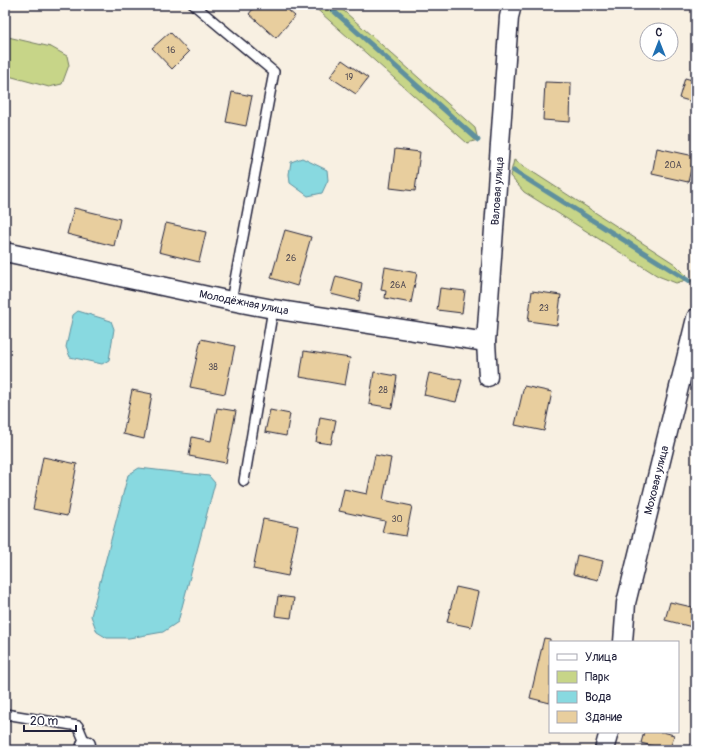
<svg xmlns="http://www.w3.org/2000/svg" width="701" height="755" font-family="Pangolin,sans-serif">
<style>
.green{fill:#c7d588;stroke:#747c62}
.water{fill:#88d9e0;stroke:#5f909e}
.lines{fill:none;stroke-linecap:round;stroke-linejoin:round}
.stream{stroke:#5f909e;stroke-width:5}
.building{fill:#e8ce9e;stroke:#22223b}
.lane-casing{stroke:#22223b;stroke-width:12}
.street-casing{stroke:#22223b;stroke-width:21}
.lane{stroke:#fff;stroke-width:9}
.street{stroke:#fff;stroke-width:18}
.labels{text-anchor:middle;stroke-width:4;stroke-linejoin:round;paint-order:stroke}
.number-label{font-size:9px;fill:#544d54}
.street-label{font-size:11px;fill:#22223b;stroke:#fff}
</style>
<rect width="100%" height="100%" fill="#f8f0e2"/>
<filter id="ink" filterUnits="userSpaceOnUse"><feTurbulence type="fractalNoise" baseFrequency=".025" numOctaves="2"/><feDisplacementMap in="SourceGraphic" scale="8" xChannelSelector="R" yChannelSelector="G"/><feConvolveMatrix kernelMatrix="1 2 1 2 8 2 1 2 1" color-interpolation-filters="sRGB"/></filter>
<g filter="url(#ink)">
<g class="green">
<path d="M312,5H336L345,12L475,128L478,140L467,143Z"/>
<path d="M5,35L8,37L51,47L67,56L69,65L62,84L49,87L5,75Z"/>
<path d="M514,160L675,264L686,275L683,281L676,283L658,276L524,192L510,176Z"/>
</g>
<g class="water">
<path d="M302,158L327,170L328,180L322,193L308,196L290,183L289,174L291,162Z"/>
<path d="M78,311L111,321L114,329L109,360L102,364L70,357L66,347L73,315Z"/>
<path d="M139,468L209,476L215,483L178,622L163,632L129,638H107L97,632L91,616L128,475Z"/>
</g>
<g class="lines">
<g class="stream">
<path d="M327,5L478,140"/>
<path d="M514,171L689,281"/>
</g>
</g>
<g class="building">
<path d="M256,5H282L295,16L276,38L249,14Z"/>
<path d="M170,32L189,52L172,69L152,48Z"/>
<path d="M342,60L368,78L356,94L330,77Z"/>
<path d="M685,78L696,81V103L679,98Z"/>
<path d="M545,82L571,83L570,122L543,120Z"/>
<path d="M232,92L252,96L246,126L226,122Z"/>
<path d="M657,148L694,156L688,182L652,174Z"/>
<path d="M395,149L420,152L415,191L390,188Z"/>
<path d="M74,208L120,219L114,246L67,234Z"/>
<path d="M166,223L206,232L199,262L159,252Z"/>
<path d="M285,230L311,237L297,286L271,278Z"/>
<path d="M385,267L417,273L411,303L385,298L386,291L381,290Z"/>
<path d="M336,276L362,283L359,301L331,294Z"/>
<path d="M440,288L465,291L462,313L437,310Z"/>
<path d="M532,291L561,295L557,325L528,321Z"/>
<path d="M201,339L235,346L225,394L190,387Z"/>
<path d="M304,351L350,358L345,385L300,377Z"/>
<path d="M374,372L397,376L392,408L369,404Z"/>
<path d="M429,373L462,380L456,402L424,395Z"/>
<path d="M524,386L552,392L544,431L515,425Z"/>
<path d="M132,390L152,394L144,439L123,434Z"/>
<path d="M217,408L236,411L226,463L189,456L192,437L211,441Z"/>
<path d="M270,410L290,414L286,436L265,432Z"/>
<path d="M320,417L336,420L331,444L316,442Z"/>
<path d="M375,455L391,458L383,500L412,506L406,536L382,532L385,521L339,511L344,489L367,494Z"/>
<path d="M43,457L77,464L67,516L33,509Z"/>
<path d="M263,519L298,526L288,576L253,569Z"/>
<path d="M577,555L603,561L598,580L573,574Z"/>
<path d="M456,587L479,592L471,627L447,622Z"/>
<path d="M278,596L294,598L291,618L275,616Z"/>
<path d="M670,602L696,608V628L665,620Z"/>
<path d="M544,638L550,639V703L530,698Z"/>
<path d="M644,732H663L674,735L670,750H667L641,743Z"/>
</g>
<g class="lines">
<defs>
<g id="lane">
<path d="M194,5L274,72L231,301"/>
<path d="M244,481L273,309"/>
<path d="M5,714L78,726L86,745"/>
</g>
<g id="street">
<path d="M5,252L231,301L273,309L486,342"/>
<path d="M488,377L486,342L509,17L512,5"/>
<path d="M623,642L626,603L696,318"/>
<path d="M85,750L86,745"/>
<path d="M604,750L609,732"/>
</g>
</defs>
<use href="#lane" class="lane-casing"/>
<use href="#street" class="street-casing"/>
<use href="#lane" class="lane"/>
<use href="#street" class="street"/>
</g>
</g>
<g class="labels">
<g class="number-label">
<text x="171" y="53">16</text>
<text x="349" y="80">19</text>
<text x="673" y="168">20А</text>
<text x="291" y="261">26</text>
<text x="398" y="288">26А</text>
<text x="544" y="311">23</text>
<text x="213" y="370">38</text>
<text x="383" y="393">28</text>
<text x="397" y="522">30</text>
</g>
<g class="street-label">
<text transform="translate(497 191) rotate(-86)" y="4">Валовая улица</text>
<text transform="translate(244 302) rotate(11)" y="4">Молодёжная улица</text>
<text transform="translate(656 480) rotate(-76)" y="4">Моховая улица</text>
</g>
</g>
<rect width="701" height="755" fill="none" stroke="#fff" stroke-width="20"/>
<rect x="10" y="10" width="681" height="735" fill="none" stroke="#22223b" stroke-width="1.5" filter="url(#ink)"/>
<rect x="549" y="641" width="130" height="92" fill="#ffffff" stroke="#a7a7b1"/>
<rect x="557" y="654" width="20" height="6" fill="#ffffff" stroke="#a7a7b1"/>
<text x="585" y="661" font-size="12" fill="#22223b">Улица</text>
<rect x="557" y="671" width="20" height="12" fill="#c7d588" stroke="#a7a7b1"/>
<text x="585" y="681" font-size="12" fill="#22223b">Парк</text>
<rect x="557" y="691" width="20" height="12" fill="#88d9e0" stroke="#a7a7b1"/>
<text x="585" y="701" font-size="12" fill="#22223b">Вода</text>
<rect x="557" y="711" width="20" height="12" fill="#e8ce9e" stroke="#a7a7b1"/>
<text x="585" y="721" font-size="12" fill="#22223b">Здание</text>
<g transform="translate(659 42)"><circle r="19" fill="#ffffff" stroke="#a7a7b1"/>
<path d="M0-3L7 15L0 10L-7 15Z" fill="#1f6fb2"/>
<text y="-6" font-size="11" font-weight="bold" text-anchor="middle" fill="#22223b">С</text>
</g>
<path d="M24 725v6h52v-6" fill="none" stroke="#22223b" stroke-width="2"/>
<text x="30" y="725" font-size="12" fill="#22223b" stroke="#ffffff" stroke-width="3" paint-order="stroke">20 m</text>
</svg>
